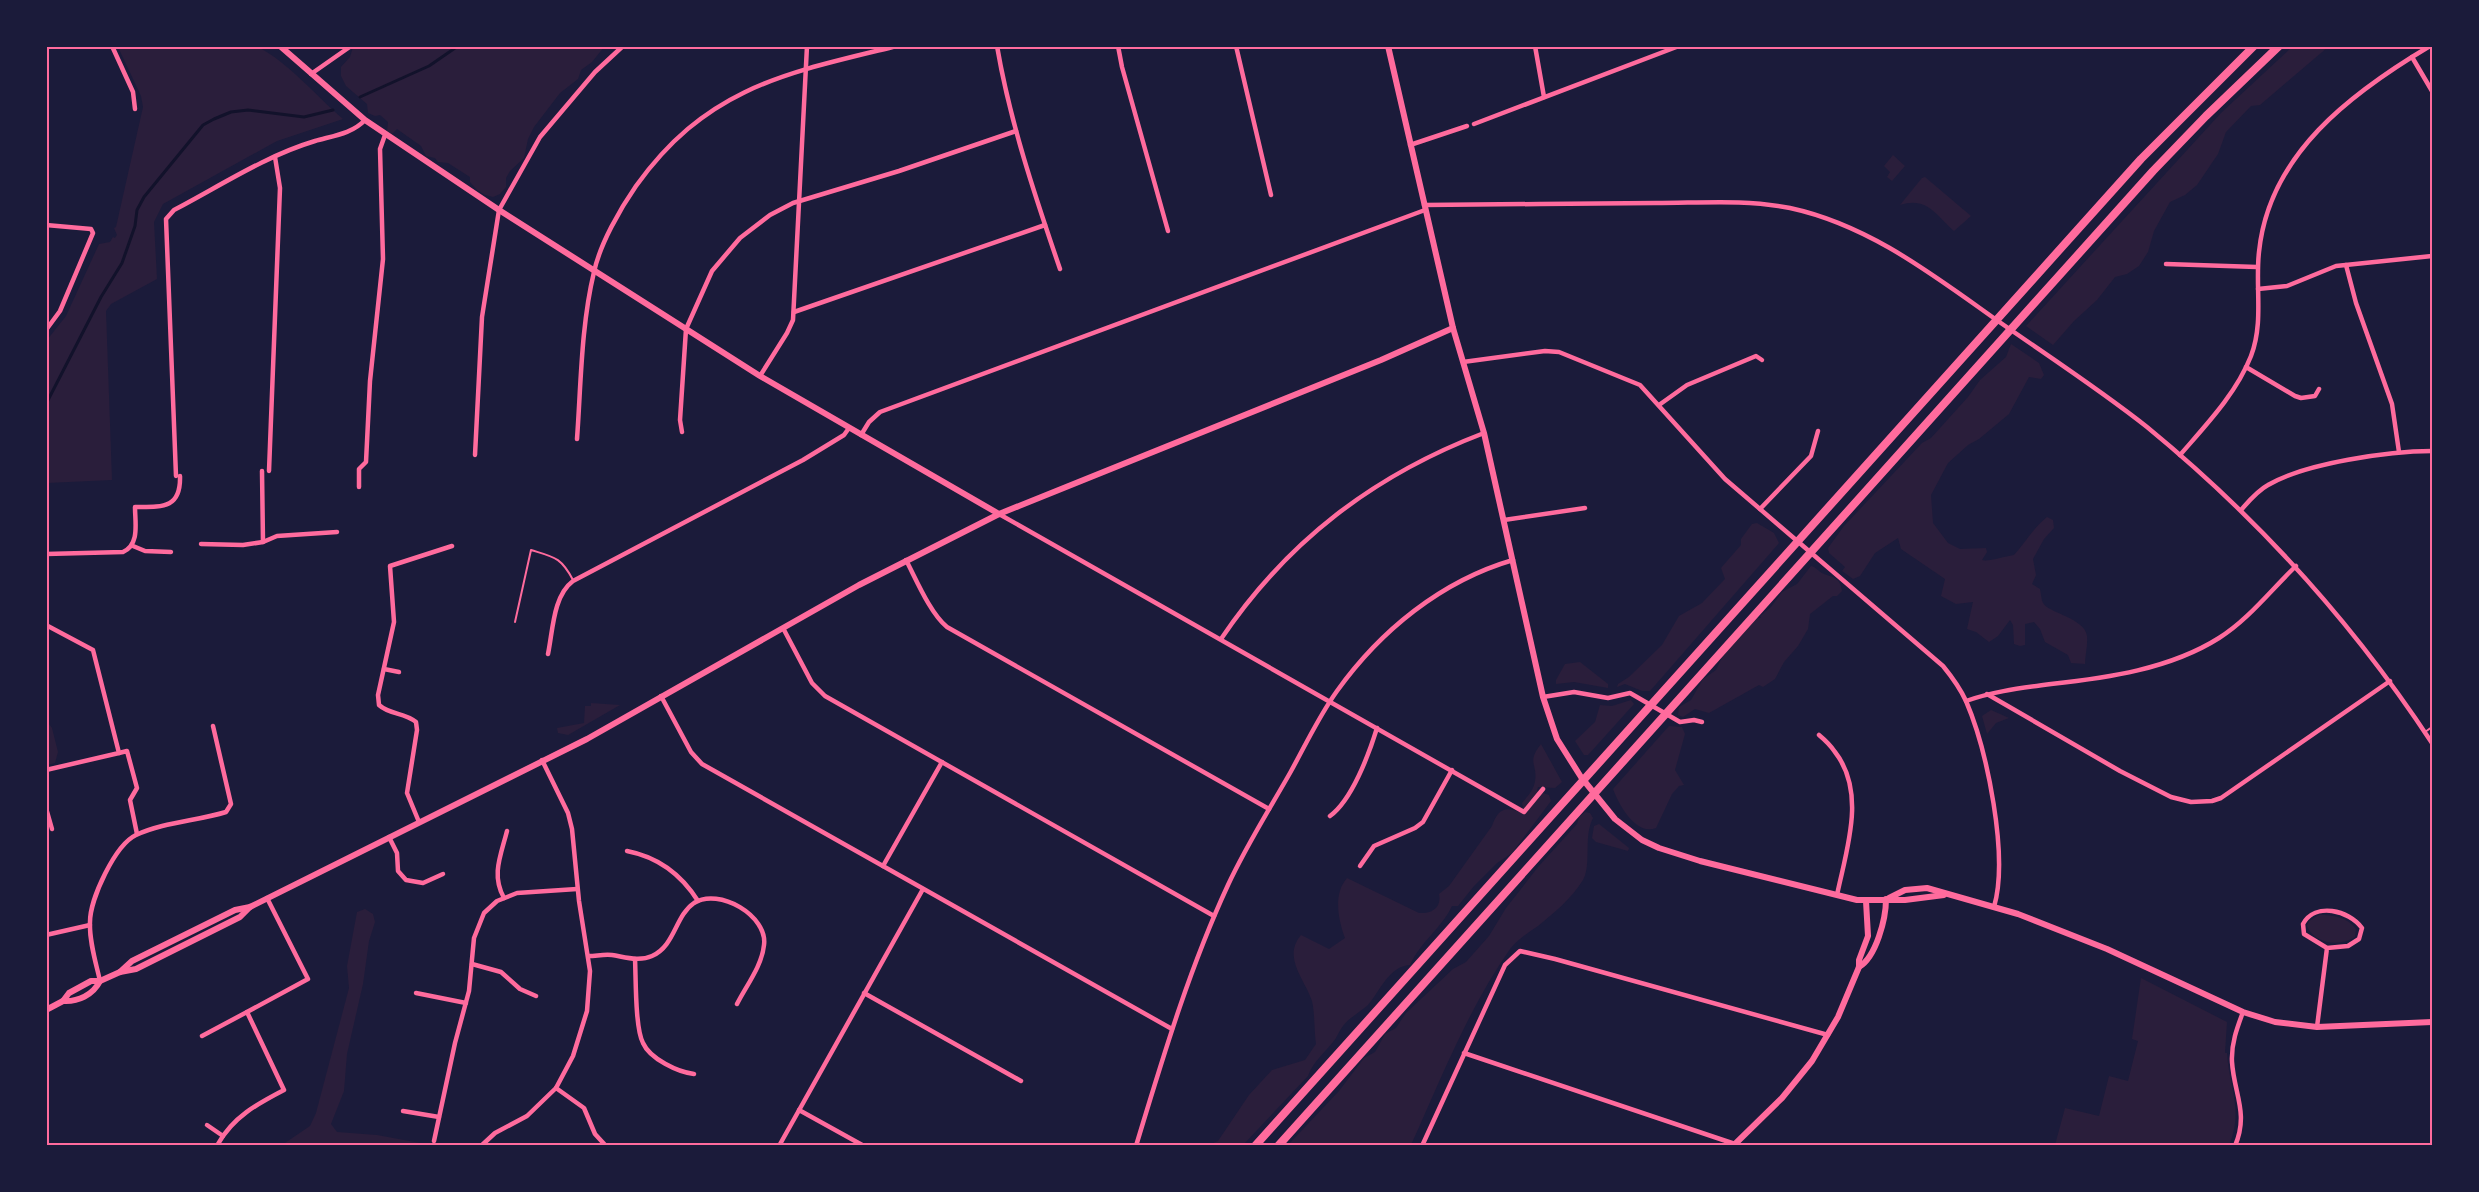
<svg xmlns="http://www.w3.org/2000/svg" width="2479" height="1192" font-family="'IBM Plex Sans',sans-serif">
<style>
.green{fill:#2a1e3b}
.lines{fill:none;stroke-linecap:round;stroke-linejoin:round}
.stream{stroke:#12122b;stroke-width:3}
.service{stroke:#ff6b9d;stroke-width:2}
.minor{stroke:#ff6b9d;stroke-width:4.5}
.tertiary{stroke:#ff6b9d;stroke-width:6}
.trunk{stroke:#ff6b9d;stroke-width:8}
.neatline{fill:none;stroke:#ff6b9d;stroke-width:2}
</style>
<rect width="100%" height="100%" fill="#1b1b3a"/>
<g class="green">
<path d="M118,47H258C289,63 316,96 343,119L277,141L163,204L154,222L157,279L111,304L106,311L112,480L47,483V340L66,316L99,244L110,242L113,237L115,238L117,235L114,228L116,227L143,107L141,96Z"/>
<path d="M353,47H604L592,62L581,70L578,79L560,93L534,127L528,139L524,158L510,171L506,178V187L500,194L493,197L485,195L477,190L470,182V177L448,163L438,162L435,158L426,156L421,146L397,129L392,134L387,132L388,122L380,115L375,116L368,113L367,104L346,86L341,76V67L350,57Z"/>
<path d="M2292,47H2328L2260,105L2251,106L2226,132L2218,154L2197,185L2185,195L2170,202L2154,231L2148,252L2139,266L2127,274L2115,277L2097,300L2074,321L2053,345L2026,326L2221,113Z"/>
<path d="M1893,155L1905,166L1892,181L1887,177L1890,172L1884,166Z"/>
<path d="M1925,177L1971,216L1954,231C1936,215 1927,196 1900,205L1922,178Z"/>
<path d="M2011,344L2039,363L2044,375L2041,379L2029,377L2009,414L1979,439L1968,445L1948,463L1931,495L1933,523L1948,543L1960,549L1986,548L1987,552L1982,560C1988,562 2006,556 2014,555C2025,543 2034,527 2047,517L2053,520L2054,528L2044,539L2033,559L2036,575L2032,584L2040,589C2041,593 2041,599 2043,603C2048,613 2085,618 2087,636C2088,645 2085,656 2085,664L2071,663L2068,655L2045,642L2040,629L2034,622L2025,624V645L2020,646L2014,644L2013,625L2010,620L1998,636L1989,642L1976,632L1967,629L1973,602L1956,604L1941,596L1945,579L1901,549L1898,538L1875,553L1860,576L1853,579L1842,571L1845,567L1829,553L1828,548L1844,526L1922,443L1931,438L1968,397L1980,380L2006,357Z"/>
<path d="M1757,523L1774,533L1779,543L1650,691H1642L1625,684L1617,687L1618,684L1629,677L1662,645L1679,616L1702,603L1725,579L1721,568L1741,545V539L1752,524Z"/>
<path d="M1811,566C1817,567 1818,572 1824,574C1835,578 1840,578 1842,591L1837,596H1833L1810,614L1808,629L1798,646L1784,662L1775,679L1763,687L1759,685L1709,713L1695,709L1683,717L1678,715L1679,707L1691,700L1703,679L1716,670L1724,653L1756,618H1761L1760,616L1771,607L1782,592L1797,584Z"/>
<path d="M1580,662L1608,684V688L1574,682L1556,684V680L1565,664Z"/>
<path d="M1631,700L1634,704L1588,755H1584L1575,741L1595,722L1600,705L1612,706Z"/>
<path d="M591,703L620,705L568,735L558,733L557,728L584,723L585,706H591Z"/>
<path d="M1991,710L2009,718L1996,723L1987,734L1982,716Z"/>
<path d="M46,720L52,728L58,752L55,763L47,765Z"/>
<path d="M1669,726L1682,727L1685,734L1675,770L1684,785L1679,786L1672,794L1656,828C1636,836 1619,805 1613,789Z"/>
<path d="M1541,744L1562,782L1555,788L1538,787L1537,791L1549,795L1551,801L1512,853L1497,863L1474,886L1458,906H1452C1441,929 1421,941 1410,965C1389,966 1380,991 1368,1005C1360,1012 1349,1018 1343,1026C1340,1030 1338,1034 1336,1038C1327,1051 1313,1061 1308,1076L1243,1145L1206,1146L1218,1141L1249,1095L1272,1070L1305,1060L1316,1044C1314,1031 1315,1014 1312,1001C1305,979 1282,958 1301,935L1329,949L1345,938C1338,919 1333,894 1347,878L1419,913C1431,914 1442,908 1439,894L1449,886L1492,826C1497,812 1503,805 1519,812L1523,807L1522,803C1527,797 1534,790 1535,781C1538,764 1526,763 1541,744Z"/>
<path d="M1585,812L1590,813L1593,818C1583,837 1592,864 1583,880C1572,898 1554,913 1538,926C1528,933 1518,939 1510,949C1468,1009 1441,1079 1411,1145H1288L1339,1091L1364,1058L1375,1052L1385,1034L1396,1028L1406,1013L1453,969L1466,962L1489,936L1506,908L1538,867L1577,824L1579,817Z"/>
<path d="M1599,824L1629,848L1628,851L1596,842L1592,838L1594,826Z"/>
<path d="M365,909L373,914L375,922L369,941L363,984L347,1054L344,1091L331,1124L337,1132L377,1135L431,1145H282L310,1126L316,1113L349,988L347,966L357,912Z"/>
<path d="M2319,915C2333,915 2347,917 2356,929L2355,937C2340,947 2314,944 2307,926L2309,921Z"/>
<path d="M2141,978L2227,1022L2225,1053H2227C2229,1087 2244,1111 2229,1145H2055L2065,1108L2099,1116L2109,1076L2128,1081L2138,1041L2132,1039Z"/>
</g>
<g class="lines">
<g class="stream">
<path d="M360,97L429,66L458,46"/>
<path d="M46,404L101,297L122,263L135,226L137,210L144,197L203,125L214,119L231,112L248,110L304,117L333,110"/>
</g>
<g class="service">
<path d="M515,622L531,550C554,557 561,557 573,580"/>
<path d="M2425,732L2432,727"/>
</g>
<g class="minor">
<path d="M112,46L133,92L135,109"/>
<path d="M997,46C1010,122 1035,196 1060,269"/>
<path d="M1118,46L1122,67L1168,231"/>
<path d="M1236,46L1271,195"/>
<path d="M1535,46L1544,97"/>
<path d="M2412,57L2432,91"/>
<path d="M311,74L351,46"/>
<path d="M1474,124L1679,46"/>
<path d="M1410,145L1467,126"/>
<path d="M1424,205C1501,204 1579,204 1656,203C1701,203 1745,199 1790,208C1869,225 1933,275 1998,321C2048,356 2099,389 2147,427C2258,518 2353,623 2432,743"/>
<path d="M46,225L91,229L93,233L60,311L46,330"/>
<path d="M2166,264L2257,267"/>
<path d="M2346,265L2356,303L2392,404L2399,452"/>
<path d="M2258,289L2287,286L2336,266L2432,256"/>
<path d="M794,312L1045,225"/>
<path d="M1463,362L1545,351L1559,352L1640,385L1725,479L1943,666C1952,677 1960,688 1966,701C1987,750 2009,856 1994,907"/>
<path d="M2246,367L2295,396L2301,398L2315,396L2319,389"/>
<path d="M760,376L787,333L793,320L807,46"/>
<path d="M1659,405L1687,385L1756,356L1762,360"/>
<path d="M682,432L680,420L686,329L712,271L740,238L770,215L793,203L899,171L1016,131"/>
<path d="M861,435L869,422L880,412L1425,210"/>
<path d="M577,439C581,384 581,326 594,272C600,244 620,209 636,186C707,87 786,73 897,46"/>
<path d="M475,455L482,317L499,210L540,137L595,72L623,46"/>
<path d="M2180,455C2206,425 2236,394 2251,356C2264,322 2255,286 2259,252C2269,154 2351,93 2430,46"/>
<path d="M262,471L263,542"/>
<path d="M269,471L280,188L275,157"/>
<path d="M176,476L166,219L174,210C220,186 265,156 315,141C332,136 352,134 365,120"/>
<path d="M359,487V469L366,462L370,381L383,259L380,149L385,135"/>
<path d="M1760,509L1811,456L1818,431"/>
<path d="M2241,510C2249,501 2257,491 2268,485C2305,463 2390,451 2432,451"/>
<path d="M999,514L1524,812L1543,789"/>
<path d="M1504,520L1585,508"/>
<path d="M201,544L243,545L263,542L277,536L337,532"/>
<path d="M133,546L145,551L171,552"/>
<path d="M46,554L123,552C140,544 135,523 135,507C162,507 181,509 180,476"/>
<path d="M906,560C916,579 930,613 947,627L1269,809"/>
<path d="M46,625L93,650L119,753L46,770"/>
<path d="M783,628L812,683L825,696L1214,916"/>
<path d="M1221,639C1287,541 1374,475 1484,433"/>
<path d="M548,654C553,630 553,596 573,581L803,460L844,435L849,428"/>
<path d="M384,669L399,672"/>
<path d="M1987,694L2120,771L2171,797L2191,802L2212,801L2221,798L2390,681"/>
<path d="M661,696L691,752L702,764L1172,1029"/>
<path d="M1543,697L1574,692L1608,698L1630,693L1680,722L1694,720L1702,722"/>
<path d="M1966,701C1994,691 2022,688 2051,684C2107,678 2170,669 2219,638C2248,620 2271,590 2296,566"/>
<path d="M1819,735C1825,740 1831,746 1835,752C1867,793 1846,851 1837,895"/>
<path d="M119,753L127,751L137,788L130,800L137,834"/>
<path d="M46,808L52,829"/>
<path d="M1330,816C1352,800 1369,754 1377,728"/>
<path d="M419,822L407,793L417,730L416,722C404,712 390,715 379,705L378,695L394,622L390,566L452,546"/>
<path d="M389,837L397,853L398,871L406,880L423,883L443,874"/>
<path d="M627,851C658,857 681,874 698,901"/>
<path d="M883,866L942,762"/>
<path d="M1360,866L1374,846L1415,828L1423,822L1452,770"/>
<path d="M504,898C491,875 501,855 507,831"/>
<path d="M46,935L90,925"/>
<path d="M589,956C596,956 604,954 612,955C625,957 639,962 652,956C675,946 675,916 694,903C719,887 768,916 764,945C762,966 746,986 737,1004"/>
<path d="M635,959C636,978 635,1028 643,1043C650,1059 678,1072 694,1074"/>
<path d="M472,964L501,972L520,989L536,996"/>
<path d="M100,981C96,963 89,941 90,922C90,899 115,845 136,835C164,822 197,821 226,812L231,804L213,726"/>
<path d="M416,993L466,1003"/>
<path d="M864,993L1021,1081"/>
<path d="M2317,1027L2327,948L2348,946L2359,939L2362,928C2349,910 2315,902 2303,924L2304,934L2327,948"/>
<path d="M202,1036L247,1012"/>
<path d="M1464,1053L1735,1144"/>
<path d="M556,1088L584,1108L595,1134L606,1146"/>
<path d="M799,1110L864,1146"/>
<path d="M403,1111L439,1117"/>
<path d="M207,1125L223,1136"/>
<path d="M434,1141L455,1043L469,991L474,938L484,913L497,901L517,893L577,889"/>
<path d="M218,1144C233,1117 257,1104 284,1090L247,1012L308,979L267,898"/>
<path d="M481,1146L495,1133L527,1116L556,1088L573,1056L587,1011L590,971L579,901L572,829L568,813L542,760"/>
<path d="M779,1146L923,889"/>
<path d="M1136,1146C1163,1057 1189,969 1228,885C1246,846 1269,810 1290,773C1305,746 1319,716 1337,691C1380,631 1441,581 1513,560"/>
<path d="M1422,1146L1505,965L1520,951L1555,959L1828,1035"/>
<path d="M2235,1146C2249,1113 2234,1094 2232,1062C2231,1044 2237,1028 2243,1012"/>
</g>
<g class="tertiary">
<path d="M280,46L365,120L499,210L760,376L999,514"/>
<path d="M1388,46L1453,328L1484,433L1543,697L1557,739L1581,777L1615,819L1642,840L1659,848L1700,861L1857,900H1905L1944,895"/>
<path d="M1889,898L1905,890L1927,888L2018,914L2107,949L2243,1012L2275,1022L2317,1027L2432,1022"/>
<path d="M1859,967C1876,957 1886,919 1886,899"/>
<path d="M120,972L132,961L235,910L250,907L587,739L859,585L999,514L1381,360L1453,328"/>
<path d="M63,1001C78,1002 93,995 100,981"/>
<path d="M46,1010L63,1001L69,993L91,981H100L120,972L136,969L240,917L250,907"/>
<path d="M1733,1146L1782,1098L1812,1061L1838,1017L1859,967V960L1868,936L1866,901"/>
</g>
<g class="trunk">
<path d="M1255,1146L2141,159L2254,46"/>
<path d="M1278,1146L2153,171L2206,116L2279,46"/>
</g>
</g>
<rect width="2479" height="1192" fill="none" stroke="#1b1b3a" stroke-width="96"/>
<rect x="48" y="48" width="2383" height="1096" class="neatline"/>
</svg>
